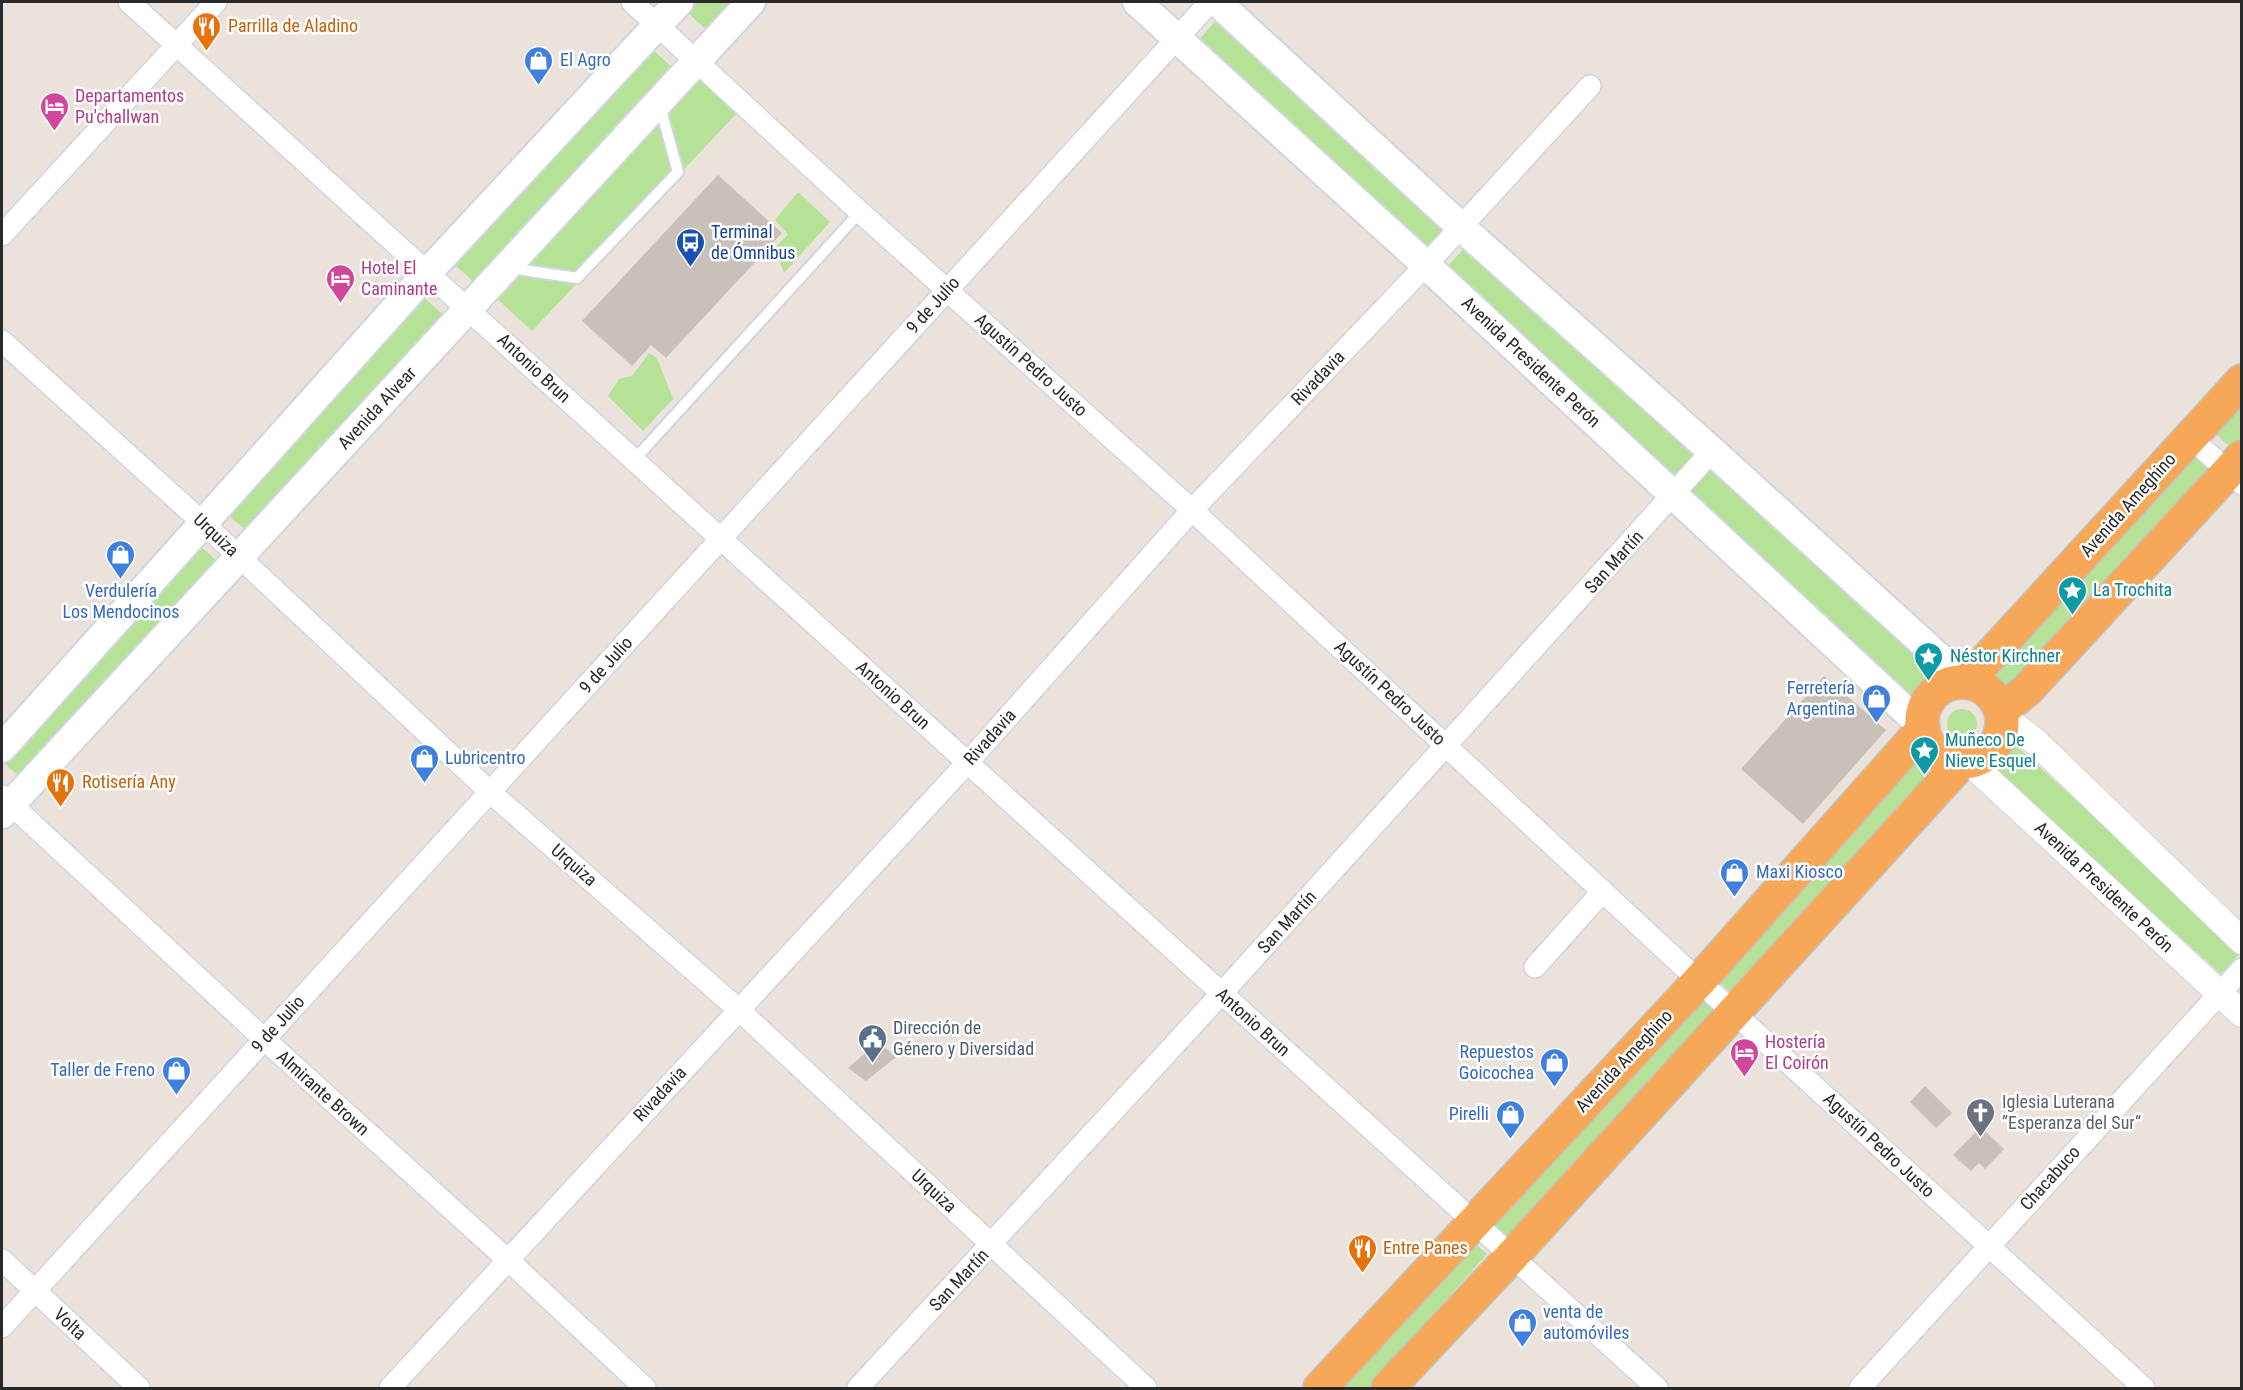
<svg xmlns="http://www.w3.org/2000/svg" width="2243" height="1390" font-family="'Roboto Condensed',sans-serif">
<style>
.green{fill:#b6e297}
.building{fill:#c7c1b9}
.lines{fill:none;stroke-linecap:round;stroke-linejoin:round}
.service-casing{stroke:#d0d5e2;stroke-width:14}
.minor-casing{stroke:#d0d5e2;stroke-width:24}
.tertiary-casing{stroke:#d0d5e2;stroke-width:28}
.secondary-casing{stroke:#d0d5e2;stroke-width:32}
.trunk-casing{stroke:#c3c3c3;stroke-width:36}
.service{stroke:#fff;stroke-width:10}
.minor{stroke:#fff;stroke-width:21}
.tertiary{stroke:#fff;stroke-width:26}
.secondary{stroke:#fff;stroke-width:28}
.trunk{stroke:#f6a858;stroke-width:33}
.labels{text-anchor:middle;stroke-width:5;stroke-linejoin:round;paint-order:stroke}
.food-label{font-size:18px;fill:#c56008;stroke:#fff;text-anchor:start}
.shop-label{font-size:18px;fill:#366cbe;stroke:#fff;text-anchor:start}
.hotel-label{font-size:18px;fill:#b23c85;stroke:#fff;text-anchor:start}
.transit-label{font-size:18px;fill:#164399;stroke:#fff;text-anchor:start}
.street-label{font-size:18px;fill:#292929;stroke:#fff}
.culture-label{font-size:18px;fill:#0d838f;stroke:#fff;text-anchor:start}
.service-label{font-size:18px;fill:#4e5e75;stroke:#fff;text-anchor:start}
.worship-label{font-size:18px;fill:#5b616d;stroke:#fff;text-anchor:start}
</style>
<rect width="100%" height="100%" fill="#ebe3db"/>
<g class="green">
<path d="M697,2H741L711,34L687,12Z"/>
<path d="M1217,19L1447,227L1425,250L1196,43Z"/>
<path d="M651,48L675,70L478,286L454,264Z"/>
<path d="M700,79L737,113L532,331L495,297Z"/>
<path d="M798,192L830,222L784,273L775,248L788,234L775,220Z"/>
<path d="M1467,245L1697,453L1675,477L1445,269Z"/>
<path d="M423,297L447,318L250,534L226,513Z"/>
<path d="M649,353L657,358L673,399L643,431L608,396L619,379L632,376Z"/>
<path d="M2241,402V438L2232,449L2215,433Z"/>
<path d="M2194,451L2211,467L2006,696L1988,681Z"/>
<path d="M1710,470L1939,678L1918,701L1688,494Z"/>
<path d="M196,542L220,564L23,780L2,761Z"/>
<circle cx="1962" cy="724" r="15"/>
<path d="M2013,743L2241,949V952L2221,974L1991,767Z"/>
<path d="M1923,752L1941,767L1735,997L1718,981Z"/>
<path d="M1699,995L1717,1011L1511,1241L1493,1225Z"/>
<path d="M1470,1239L1487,1254L1368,1388H1336Z"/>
</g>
<g class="building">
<path d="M718,175L782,233L666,358L651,345L632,366L582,321Z"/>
<path d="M1824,676L1886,730L1803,824L1741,769Z"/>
<path d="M878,1042L896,1057L866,1081L848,1068Z"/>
<path d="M1925,1086L1952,1113L1936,1128L1910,1102Z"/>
<path d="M1981,1127L2004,1149L1985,1169L1979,1163L1971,1171L1953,1155Z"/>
</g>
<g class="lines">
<defs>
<g id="service">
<path d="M510,268L577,278L678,172L660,106"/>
<path d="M634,460L860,212"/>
</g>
<g id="minor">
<path d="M129,2L1657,1388"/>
<path d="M632,2L860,212L1192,510L1699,981L2144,1388"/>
<path d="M2,235L216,2"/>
<path d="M2,341L203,523L490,792L738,1009L1146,1388"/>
<path d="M2190,437L2242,484"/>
<path d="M2,796L264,1039L508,1260L645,1388"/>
<path d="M1535,967L1603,891"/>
<path d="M2,1260L139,1388"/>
<path d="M2,1327L1210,2"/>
<path d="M390,1388L968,762L1192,510L1426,265L1590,86"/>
<path d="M858,1388L1222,993L1712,451"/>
<path d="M1860,1388L2242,969"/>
</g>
<g id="tertiary">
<path d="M2002,715L2037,743L2242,941"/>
<path d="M1968,761L2242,1014"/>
</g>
<g id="secondary">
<path d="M1137,2L1426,265L1922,726"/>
<path d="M1217,2L1461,227L1712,451L1942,660L1963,682"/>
<path d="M2,748L428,272L679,2"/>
<path d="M2,814L751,2"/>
</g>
<g id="trunk">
<path d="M1966,682L2242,381"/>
<circle cx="1962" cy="722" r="40"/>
<path d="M2001,711L2027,690L2242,457"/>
<path d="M1320,1388L1699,981L1923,729"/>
<path d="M1388,1388L1512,1256L1962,762"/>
</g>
</defs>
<use href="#service" class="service-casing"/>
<use href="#minor" class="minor-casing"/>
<use href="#tertiary" class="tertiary-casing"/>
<use href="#secondary" class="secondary-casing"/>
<use href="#trunk" class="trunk-casing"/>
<use href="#service" class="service"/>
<use href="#minor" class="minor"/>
<use href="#tertiary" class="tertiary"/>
<use href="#secondary" class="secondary"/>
<use href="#trunk" class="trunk"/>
</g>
<defs>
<symbol id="restaurant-pin" viewBox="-11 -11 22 30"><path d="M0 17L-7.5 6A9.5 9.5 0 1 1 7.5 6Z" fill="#e8710a" stroke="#fff"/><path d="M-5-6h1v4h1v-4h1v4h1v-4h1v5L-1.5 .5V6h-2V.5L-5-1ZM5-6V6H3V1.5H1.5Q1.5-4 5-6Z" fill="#fff"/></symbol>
<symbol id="shop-pin" viewBox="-11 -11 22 30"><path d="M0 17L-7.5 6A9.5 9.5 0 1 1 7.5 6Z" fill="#3f7fe0" stroke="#fff"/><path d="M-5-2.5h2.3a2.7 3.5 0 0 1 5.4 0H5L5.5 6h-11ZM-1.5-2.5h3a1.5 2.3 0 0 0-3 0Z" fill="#fff"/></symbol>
<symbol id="hotel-pin" viewBox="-11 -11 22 30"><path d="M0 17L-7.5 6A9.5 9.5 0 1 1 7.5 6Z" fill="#d1479c" stroke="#fff"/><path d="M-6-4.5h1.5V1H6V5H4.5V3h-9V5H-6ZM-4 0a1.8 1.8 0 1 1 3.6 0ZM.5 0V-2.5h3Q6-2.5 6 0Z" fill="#fff"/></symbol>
<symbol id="bus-pin" viewBox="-11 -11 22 30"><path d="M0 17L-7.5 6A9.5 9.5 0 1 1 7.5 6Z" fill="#1a4fb4" stroke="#fff"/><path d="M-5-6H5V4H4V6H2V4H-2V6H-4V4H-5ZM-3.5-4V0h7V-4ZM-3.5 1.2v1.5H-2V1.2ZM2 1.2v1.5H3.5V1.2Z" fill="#fff"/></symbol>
<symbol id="sight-pin" viewBox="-11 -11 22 30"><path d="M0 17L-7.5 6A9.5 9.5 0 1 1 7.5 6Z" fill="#0f9aa8" stroke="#fff"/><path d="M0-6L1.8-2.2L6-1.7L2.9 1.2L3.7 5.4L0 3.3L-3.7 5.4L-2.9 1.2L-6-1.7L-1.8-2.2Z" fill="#fff"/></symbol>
<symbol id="civic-pin" viewBox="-11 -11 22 30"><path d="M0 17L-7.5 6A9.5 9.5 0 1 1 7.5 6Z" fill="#5c6f8a" stroke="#fff"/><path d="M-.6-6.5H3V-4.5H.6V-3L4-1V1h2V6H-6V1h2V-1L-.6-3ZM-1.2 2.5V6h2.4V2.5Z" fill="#fff"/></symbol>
<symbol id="church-pin" viewBox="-11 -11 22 30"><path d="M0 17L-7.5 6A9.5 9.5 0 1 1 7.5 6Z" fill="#6b7280" stroke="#fff"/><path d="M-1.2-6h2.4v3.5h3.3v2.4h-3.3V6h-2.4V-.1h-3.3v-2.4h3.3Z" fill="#fff"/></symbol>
</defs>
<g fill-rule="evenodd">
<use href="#restaurant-pin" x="190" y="10" width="33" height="45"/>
<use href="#shop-pin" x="522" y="44" width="33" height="45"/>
<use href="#hotel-pin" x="38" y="90" width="33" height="45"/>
<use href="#bus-pin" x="674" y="226" width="33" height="45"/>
<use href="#hotel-pin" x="324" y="262" width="33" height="45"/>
<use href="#shop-pin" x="104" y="538" width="33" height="45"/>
<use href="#sight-pin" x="2056" y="574" width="33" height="45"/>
<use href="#sight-pin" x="1912" y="640" width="33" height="45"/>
<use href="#shop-pin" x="1860" y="682" width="33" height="45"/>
<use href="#sight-pin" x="1908" y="734" width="33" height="45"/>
<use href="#shop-pin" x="408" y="742" width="33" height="45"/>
<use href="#restaurant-pin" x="44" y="766" width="33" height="45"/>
<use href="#shop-pin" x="1718" y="856" width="33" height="45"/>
<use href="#civic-pin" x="856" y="1022" width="33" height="45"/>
<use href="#hotel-pin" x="1728" y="1036" width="33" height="45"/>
<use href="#shop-pin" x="1538" y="1046" width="33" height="45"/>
<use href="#shop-pin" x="160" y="1054" width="33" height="45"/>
<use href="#church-pin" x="1964" y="1096" width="33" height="45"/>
<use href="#shop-pin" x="1494" y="1098" width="33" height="45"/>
<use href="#restaurant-pin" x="1346" y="1232" width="33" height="45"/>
<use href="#shop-pin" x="1506" y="1306" width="33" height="45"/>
</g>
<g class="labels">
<g class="food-label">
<text x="228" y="32">Parrilla de Aladino</text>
<text x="82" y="788">Rotisería Any</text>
<text x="1383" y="1254">Entre Panes</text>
</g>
<g class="shop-label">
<text x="560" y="66">El Agro</text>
<text x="121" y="597" text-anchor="middle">Verdulería<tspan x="121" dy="21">Los Mendocinos</tspan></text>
<text x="1855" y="694" text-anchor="end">Ferretería<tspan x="1855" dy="21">Argentina</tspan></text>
<text x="445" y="764">Lubricentro</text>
<text x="1756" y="878">Maxi Kiosco</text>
<text x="1534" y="1058" text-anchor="end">Repuestos<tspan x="1534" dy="21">Goicochea</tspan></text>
<text x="155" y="1076" text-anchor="end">Taller de Freno</text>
<text x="1489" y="1120" text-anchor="end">Pirelli</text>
<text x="1543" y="1318">venta de<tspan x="1543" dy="21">automóviles</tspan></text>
</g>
<g class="hotel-label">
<text x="75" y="102">Departamentos<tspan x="75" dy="21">Pu'challwan</tspan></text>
<text x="361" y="274">Hotel El<tspan x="361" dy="21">Caminante</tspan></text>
<text x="1765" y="1048">Hostería<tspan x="1765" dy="21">El Coirón</tspan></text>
</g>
<g class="transit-label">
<text x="711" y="238">Terminal<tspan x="711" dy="21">de Ómnibus</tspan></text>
</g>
<g class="street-label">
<text transform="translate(933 305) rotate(-48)" y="6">9 de Julio</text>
<text transform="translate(1531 362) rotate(43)" y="6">Avenida Presidente Perón</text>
<text transform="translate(1031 365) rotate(42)" y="6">Agustín Pedro Justo</text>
<text transform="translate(534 368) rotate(43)" y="6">Antonio Brun</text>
<text transform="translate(1318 378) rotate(-46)" y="6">Rivadavia</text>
<text transform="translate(377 408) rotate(-47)" y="6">Avenida Alvear</text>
<text transform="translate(2128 505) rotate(-48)" y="6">Avenida Ameghino</text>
<text transform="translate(216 535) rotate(43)" y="6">Urquiza</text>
<text transform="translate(1614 562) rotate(-48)" y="6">San Martín</text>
<text transform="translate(606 665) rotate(-48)" y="6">9 de Julio</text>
<text transform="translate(1390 693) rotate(43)" y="6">Agustín Pedro Justo</text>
<text transform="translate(893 695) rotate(42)" y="6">Antonio Brun</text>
<text transform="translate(990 737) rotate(-48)" y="6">Rivadavia</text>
<text transform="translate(574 865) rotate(41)" y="6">Urquiza</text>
<text transform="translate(2104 887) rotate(43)" y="6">Avenida Presidente Perón</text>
<text transform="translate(1287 922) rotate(-48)" y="6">San Martín</text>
<text transform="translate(1253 1022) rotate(42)" y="6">Antonio Brun</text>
<text transform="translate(278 1024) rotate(-48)" y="6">9 de Julio</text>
<text transform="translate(1624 1061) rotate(-47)" y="6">Avenida Ameghino</text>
<text transform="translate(323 1093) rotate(42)" y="6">Almirante Brown</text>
<text transform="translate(660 1094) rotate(-47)" y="6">Rivadavia</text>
<text transform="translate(1879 1145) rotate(43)" y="6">Agustín Pedro Justo</text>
<text transform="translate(2050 1178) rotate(-48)" y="6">Chacabuco</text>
<text transform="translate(934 1191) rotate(43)" y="6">Urquiza</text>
<text transform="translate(959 1280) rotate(-47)" y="6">San Martín</text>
<text transform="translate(70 1324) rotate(43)" y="6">Volta</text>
</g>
<g class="culture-label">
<text x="2093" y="596">La Trochita</text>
<text x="1950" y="662">Néstor Kirchner</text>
<text x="1945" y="746">Muñeco De<tspan x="1945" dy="21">Nieve Esquel</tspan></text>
</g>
<g class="service-label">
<text x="893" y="1034">Dirección de<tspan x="893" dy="21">Género y Diversidad</tspan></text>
</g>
<g class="worship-label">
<text x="2002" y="1108">Iglesia Luterana<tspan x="2002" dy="21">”Esperanza del Sur“</tspan></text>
</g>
</g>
<rect width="2243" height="1390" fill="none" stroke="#292929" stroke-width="6"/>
</svg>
